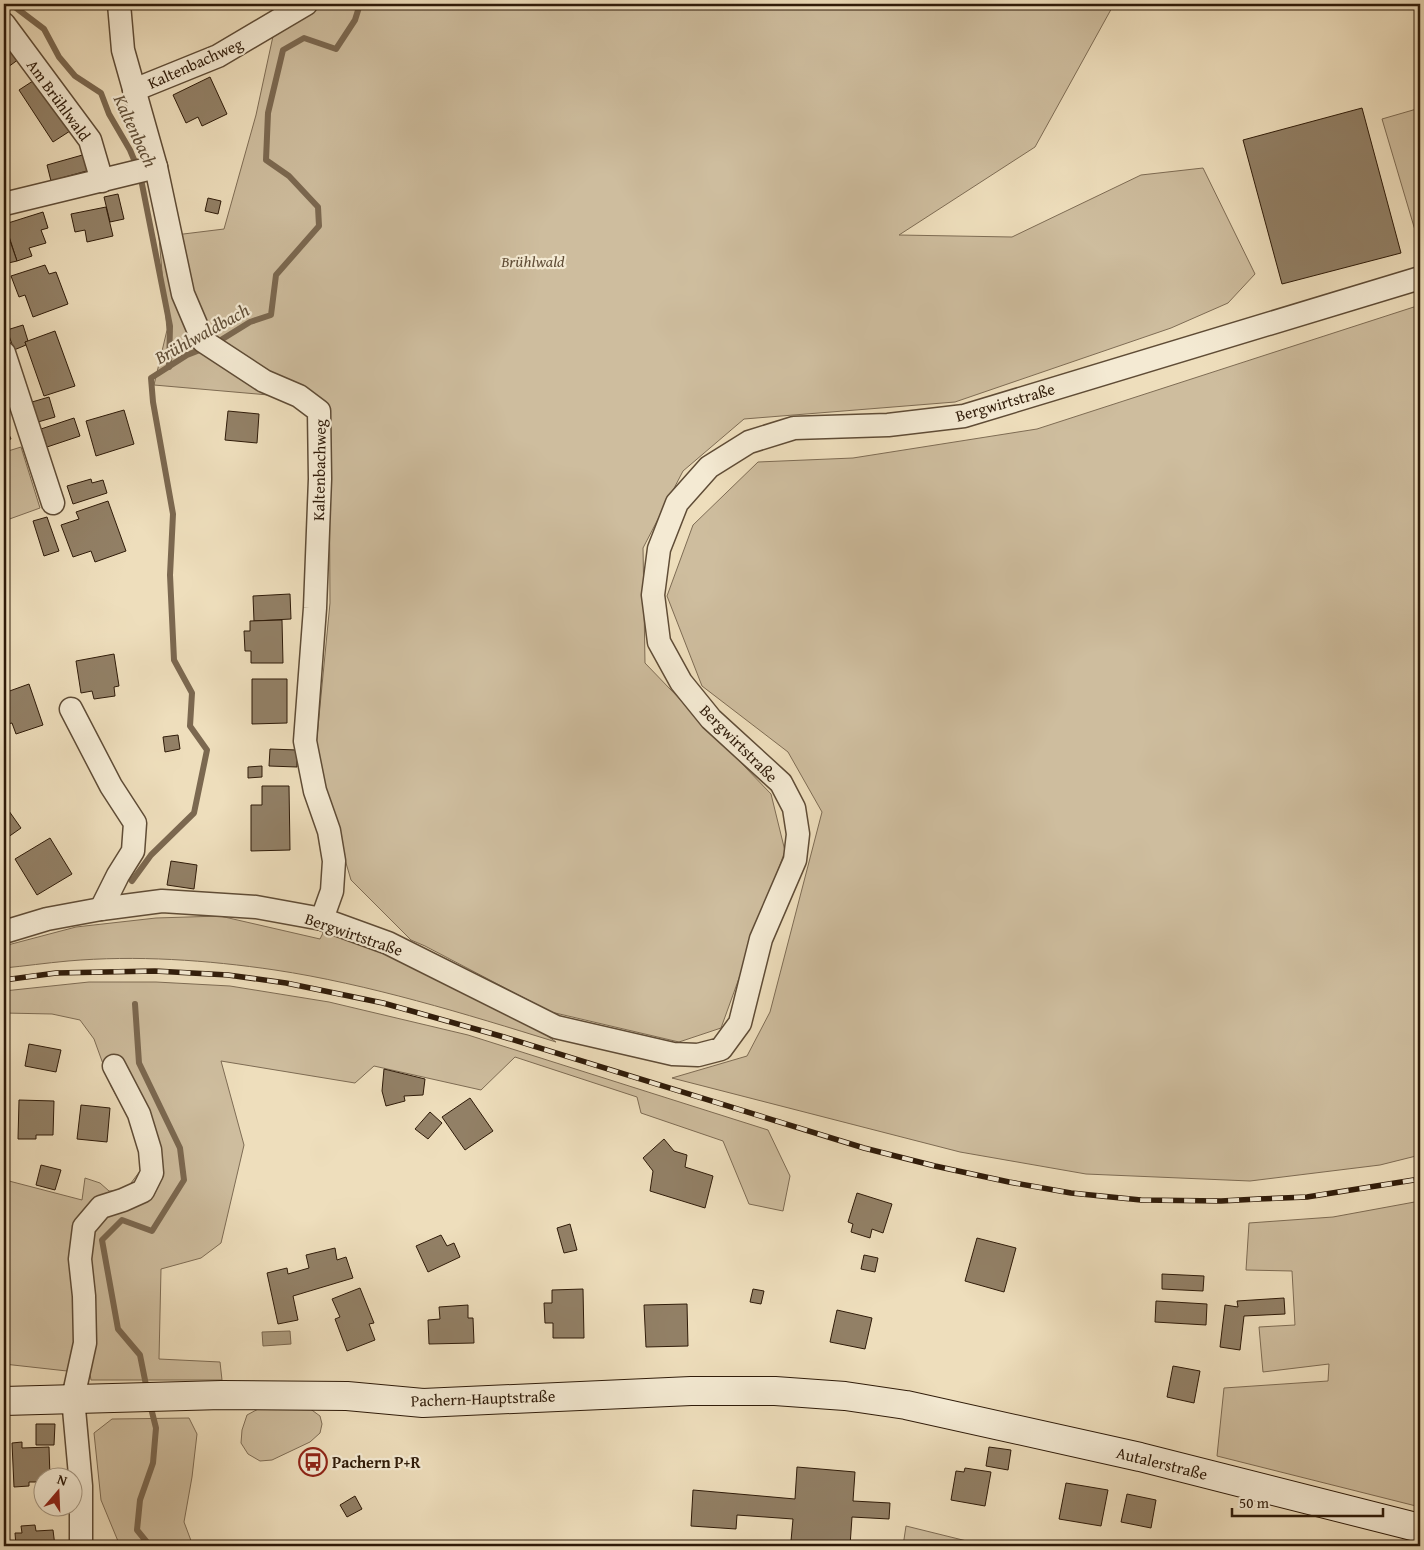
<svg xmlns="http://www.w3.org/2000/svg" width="1424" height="1550" font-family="'Gentium Book Plus',serif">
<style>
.green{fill:#cebd9e;stroke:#7e6c54}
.water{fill:#ad9c7f;stroke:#7b6850}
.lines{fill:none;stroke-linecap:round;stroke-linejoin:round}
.stream{stroke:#7b6850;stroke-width:6}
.building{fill:#928066;stroke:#2f1b09}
.street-casing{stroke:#5f4c36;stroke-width:25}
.secondary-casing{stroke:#2f1b09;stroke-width:30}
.street{stroke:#f4ead3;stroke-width:22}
.secondary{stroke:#f4ead3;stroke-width:28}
.rail-casing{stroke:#2f1b09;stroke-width:5.5}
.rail{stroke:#f4ead3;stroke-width:4;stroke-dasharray:11;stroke-linecap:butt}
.labels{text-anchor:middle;stroke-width:4.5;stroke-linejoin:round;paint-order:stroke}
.street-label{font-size:16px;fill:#2f1b09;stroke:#f4ead3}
.park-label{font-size:16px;font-style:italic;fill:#5f4c36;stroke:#f4ead3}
.poi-label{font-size:16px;font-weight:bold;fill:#2f1b09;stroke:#f4ead3;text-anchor:start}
.water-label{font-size:18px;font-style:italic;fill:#614f38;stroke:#f4ead3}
</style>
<rect width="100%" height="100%" fill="#eedebc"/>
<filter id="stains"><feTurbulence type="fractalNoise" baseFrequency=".004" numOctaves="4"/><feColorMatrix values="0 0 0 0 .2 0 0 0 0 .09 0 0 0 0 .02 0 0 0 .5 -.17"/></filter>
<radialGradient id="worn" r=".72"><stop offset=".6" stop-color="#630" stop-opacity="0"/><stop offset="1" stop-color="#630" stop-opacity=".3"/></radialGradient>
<g class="green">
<path d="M290,4H1114L1035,147L899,235L1012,237L1141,175L1203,168L1255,274L1228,303L1171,328L955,402L744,419L683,471L643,548L645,663L771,794L785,851L721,1028L679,1042L551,1012L425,946L411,940L351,880L315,758L330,603L329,418L280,396L154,385L167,330L159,237L224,229L256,115L278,13Z"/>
<path d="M1420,108V247L1382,119Z"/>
<path d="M1420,305V1155L1380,1165L1250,1181L1086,1174L960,1152L672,1078L747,1056L770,1012L822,812L788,752L702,686L667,596L693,525L758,462L853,458L1037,429Z"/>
<path d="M21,447L40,508L4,521V451L5,452Z"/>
<path d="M220,916L320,939L325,929L353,940L429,973L525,1020L556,1042C466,1014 368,984 275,970C207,960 136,955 68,961C46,963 25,966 4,968V946L76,927L156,918Z"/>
<path d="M89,982H156L230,986L329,1002L468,1035L768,1130L790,1176L783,1211L749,1204L723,1141L641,1113L637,1097L515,1057L481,1090L374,1066L355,1083L221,1061L244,1145L221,1243L201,1258L161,1269L159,1359L220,1362L222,1380H91L90,1374L95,1337L80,1333L67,1371L4,1364V1249L9,1181L82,1200L85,1178L100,1183L109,1191H125L143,1167L137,1133L111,1086L94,1039L80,1020L52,1014L4,1013V991Z"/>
<path d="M1420,1201V1507L1217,1456L1224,1388L1328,1381L1329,1364L1263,1372L1259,1327L1295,1325L1292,1271L1246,1270L1249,1223L1333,1217Z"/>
<path d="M260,1408H309L320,1416L322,1424L320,1433L310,1442L272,1460L260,1461L248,1454L241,1443L242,1430L247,1415Z"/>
<path d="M189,1418L197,1434L192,1477L184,1522L193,1546H120L101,1500L94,1433L112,1419Z"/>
<path d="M906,1526L987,1546H903Z"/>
</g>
<path class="water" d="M290,1331L291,1344L263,1346L262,1332Z"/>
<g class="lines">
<g class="stream">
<path d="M11,4L44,29L59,57L75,76L101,93L109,114L130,150L140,174L170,326L169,367"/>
<path d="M216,343L250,322L271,315L276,275L319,226L318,207L289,176L266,160L268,113L283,50L304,38L336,49L355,20L360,4"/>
<path d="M132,881L151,855L194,813L207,750L190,726L192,693L174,660L170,575L173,514L153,402L151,378L187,355L205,348"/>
<path d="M135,1004L139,1063L180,1148L184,1180L152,1231L122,1220L102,1240L118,1329L140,1355L147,1390"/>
<path d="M150,1546L137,1530L140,1500L153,1463L156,1428L150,1404"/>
</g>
</g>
<g class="building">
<path d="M151,4H170V7L151,8Z"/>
<path d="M4,38L19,59L4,70Z"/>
<path d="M210,77L227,114L202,126L198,117L186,123L173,95Z"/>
<path d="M36,79L70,131L53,142L19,90Z"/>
<path d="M1362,108L1401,253L1282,284L1243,140Z"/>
<path d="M86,154L90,170L51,181L47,165Z"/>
<path d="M118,194L124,219L110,222L104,197Z"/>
<path d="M208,198L221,201L218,214L205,211Z"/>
<path d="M106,207L113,236L87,242L85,230L75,232L71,214Z"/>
<path d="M43,212L48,228L41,230L46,243L29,248L32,256L17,261L5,224Z"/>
<path d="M8,235L17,261L4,264V236Z"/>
<path d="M45,265L49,274L56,272L68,304L33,317L25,295L19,297L11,276Z"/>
<path d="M23,325L28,341L25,342L26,345L14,350L7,330Z"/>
<path d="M55,331L75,386L44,396L25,342Z"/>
<path d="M49,397L55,417L38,422L32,402Z"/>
<path d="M124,410L134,444L96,456L86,421Z"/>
<path d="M228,411L259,414L257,443L225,440Z"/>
<path d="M74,418L80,436L47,447L41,429Z"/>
<path d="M7,430L11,439L4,441V431Z"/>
<path d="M91,479L92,483L103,480L107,493L73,504L67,486Z"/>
<path d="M108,501L126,551L95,562L91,551L73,557L61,525L79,519L76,512Z"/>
<path d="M47,517L59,551L44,556L33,521Z"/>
<path d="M290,594L291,619L254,621L253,596Z"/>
<path d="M282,620L283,663H251V651H245L244,631H250V621Z"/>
<path d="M114,654L119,686L114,687L115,696L94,699L92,691L81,693L76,661Z"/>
<path d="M252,679H287V723L252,724Z"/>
<path d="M29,684L43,725L16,734L12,723L4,725V709L7,708L4,698V693Z"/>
<path d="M178,735L180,749L165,752L163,737Z"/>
<path d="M270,749L297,750V767L269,766Z"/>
<path d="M262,766V777L248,778V767Z"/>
<path d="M262,786H289L290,850L251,851V805H262Z"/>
<path d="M4,804L21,828L4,840Z"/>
<path d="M50,838L72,874L37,895L15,859Z"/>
<path d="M171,861L197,865L194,889L167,885Z"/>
<path d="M29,1044L61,1050L56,1072L25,1066Z"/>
<path d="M384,1069L425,1079L423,1095L404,1096L405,1101L386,1106L382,1091Z"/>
<path d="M470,1098L493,1131L465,1150L442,1117Z"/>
<path d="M19,1100L54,1101L53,1135H36V1139H18Z"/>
<path d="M81,1105L110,1108L107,1142L77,1139Z"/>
<path d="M430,1112L442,1123L428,1139L415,1129Z"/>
<path d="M664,1139L674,1151L687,1155L685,1167L713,1176L705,1208L650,1191L653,1171L643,1158Z"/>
<path d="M41,1165L61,1170L55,1190L36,1185Z"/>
<path d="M857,1193L892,1204L883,1233L872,1229L870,1238L851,1232L853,1224L848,1222Z"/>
<path d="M570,1224L577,1250L564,1253L557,1228Z"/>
<path d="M441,1235L447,1246L454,1243L460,1257L428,1272L416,1246Z"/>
<path d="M977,1238L1016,1248L1004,1292L965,1281Z"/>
<path d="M335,1248L337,1260L346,1257L353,1278L293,1296L298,1320L278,1324L267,1273L287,1268L288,1274L309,1268L306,1255Z"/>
<path d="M864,1255L878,1258L875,1272L861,1269Z"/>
<path d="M1162,1274L1204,1276L1203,1291L1162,1289Z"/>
<path d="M360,1288L374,1323L369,1324L375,1340L347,1351L335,1319L340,1317L332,1299Z"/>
<path d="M583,1289L584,1338H553V1323H545L544,1303H552V1290Z"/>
<path d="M753,1289L764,1291L761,1304L750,1302Z"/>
<path d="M1284,1298L1285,1314L1244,1316L1240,1350L1220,1347L1225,1305L1238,1307L1237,1301Z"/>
<path d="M1156,1301L1207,1304L1206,1325L1155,1322Z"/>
<path d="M687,1304L688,1346L646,1347L644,1305Z"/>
<path d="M468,1305V1318H473L474,1343L429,1344L428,1320L440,1319L439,1307Z"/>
<path d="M837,1310L872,1318L865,1349L830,1342Z"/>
<path d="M1173,1366L1200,1371L1194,1403L1167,1397Z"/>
<path d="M36,1424H55L54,1445H36Z"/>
<path d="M22,1442V1448L49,1447L50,1478H42V1482H29V1486L14,1487L12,1443Z"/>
<path d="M989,1447L1011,1450L1008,1470L986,1466Z"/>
<path d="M797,1467L855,1472L853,1501L890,1503L889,1519L852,1517L850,1546L791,1541L793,1519L737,1515L736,1529L691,1526L693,1490L795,1499Z"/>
<path d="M965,1468L991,1472L985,1506L951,1500L956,1471L964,1472Z"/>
<path d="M1066,1483L1108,1490L1101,1526L1059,1519Z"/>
<path d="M1127,1494L1156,1500L1151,1528L1121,1522Z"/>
<path d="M355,1496L362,1509L347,1517L340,1505Z"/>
<path d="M35,1525L36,1531L53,1530L55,1546H16L15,1533H22L21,1526Z"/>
<path d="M1135,1542L1149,1545L1150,1543L1165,1545L1135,1546Z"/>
</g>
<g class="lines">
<defs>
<g id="street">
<path d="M119,4L123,50L156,167L183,294L203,341L264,381L299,396L319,411L320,479L315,608L305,741L315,791L329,831L334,861L332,891L322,919"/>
<path d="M4,24L90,140L102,181"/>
<path d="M134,90L218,56L306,4"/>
<path d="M4,204L156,167"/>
<path d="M4,353L53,503"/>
<path d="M71,709L111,786L135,823L133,851L118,875L101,909"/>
<path d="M4,932L47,919L101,909L162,901L256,907L322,919L388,943L556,1027L673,1054L698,1055L721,1049L740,1023L761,939L795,860L798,834L794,808L781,783L711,719L681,682L659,642L653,595L659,549L677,503L709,467L749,442L794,428L888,425L964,416L1420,278"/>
<path d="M81,1546V1486L73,1398L85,1343L84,1296L80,1259L84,1227L101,1207L123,1200L143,1191L152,1173L150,1150L139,1114L114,1066"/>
</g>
<path id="secondary" d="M4,1401L222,1395L347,1396L423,1403L691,1391H775L845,1396L906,1405L1140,1457L1420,1528"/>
</defs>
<use href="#street" class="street-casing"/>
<use href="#secondary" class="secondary-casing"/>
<use href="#street" class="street"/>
<use href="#secondary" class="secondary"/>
<defs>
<path id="rail" d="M4,980L56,973L155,971L228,975L286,983L383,1003L504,1037L864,1148L935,1166L1009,1182L1071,1193L1141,1200L1221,1201L1258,1199L1307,1197L1420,1179"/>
</defs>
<use href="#rail" class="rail-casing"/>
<use href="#rail" class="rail"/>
</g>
<defs>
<symbol id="bus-ring" viewBox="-11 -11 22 22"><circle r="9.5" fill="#f4ead3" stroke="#8f2418" stroke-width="1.5"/><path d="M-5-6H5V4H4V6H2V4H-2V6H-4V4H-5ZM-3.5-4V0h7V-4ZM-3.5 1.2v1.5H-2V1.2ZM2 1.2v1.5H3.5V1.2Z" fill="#8f2418"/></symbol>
</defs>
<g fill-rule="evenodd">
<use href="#bus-ring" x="297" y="1446" width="32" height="32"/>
</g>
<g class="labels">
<g class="street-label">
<text transform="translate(195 63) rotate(-24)" y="6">Kaltenbachweg</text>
<text transform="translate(59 100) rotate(54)" y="6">Am Brühlwald</text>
<text transform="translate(1005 402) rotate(-16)" y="6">Bergwirtstraße</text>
<text transform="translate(319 470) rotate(-89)" y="6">Kaltenbachweg</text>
<text transform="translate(739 743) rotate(45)" y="6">Bergwirtstraße</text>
<text transform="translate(354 934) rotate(19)" y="6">Bergwirtstraße</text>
<text transform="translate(483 1398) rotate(-2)" y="6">Pachern-Hauptstraße</text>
<text transform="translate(1162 1463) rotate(14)" y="6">Autalerstraße</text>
</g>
<g class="park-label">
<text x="533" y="267">Brühlwald</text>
</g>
<g class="poi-label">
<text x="332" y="1468">Pachern P+R</text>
</g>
<g class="water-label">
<text transform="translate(135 131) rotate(65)" y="6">Kaltenbach</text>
<text transform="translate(202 334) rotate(-29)" y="6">Brühlwaldbach</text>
</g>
</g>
<rect width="1424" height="1550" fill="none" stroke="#eedebc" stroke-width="20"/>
<rect x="5" y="5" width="1414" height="1540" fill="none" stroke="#2f1b09" stroke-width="2.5"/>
<rect x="10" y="10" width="1404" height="1530" fill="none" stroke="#2f1b09"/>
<g transform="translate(58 1492) rotate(19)"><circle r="24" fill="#f4ead3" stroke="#a59782"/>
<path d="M0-4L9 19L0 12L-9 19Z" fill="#8f2418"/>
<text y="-8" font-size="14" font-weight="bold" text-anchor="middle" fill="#2f1b09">N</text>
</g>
<path d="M1232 1508v8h151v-8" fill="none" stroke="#2f1b09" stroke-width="2.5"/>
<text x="1239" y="1508" font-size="15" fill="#2f1b09" stroke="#f4ead3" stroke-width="4" paint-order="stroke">50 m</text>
<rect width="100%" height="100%" filter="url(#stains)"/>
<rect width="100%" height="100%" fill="url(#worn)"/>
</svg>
